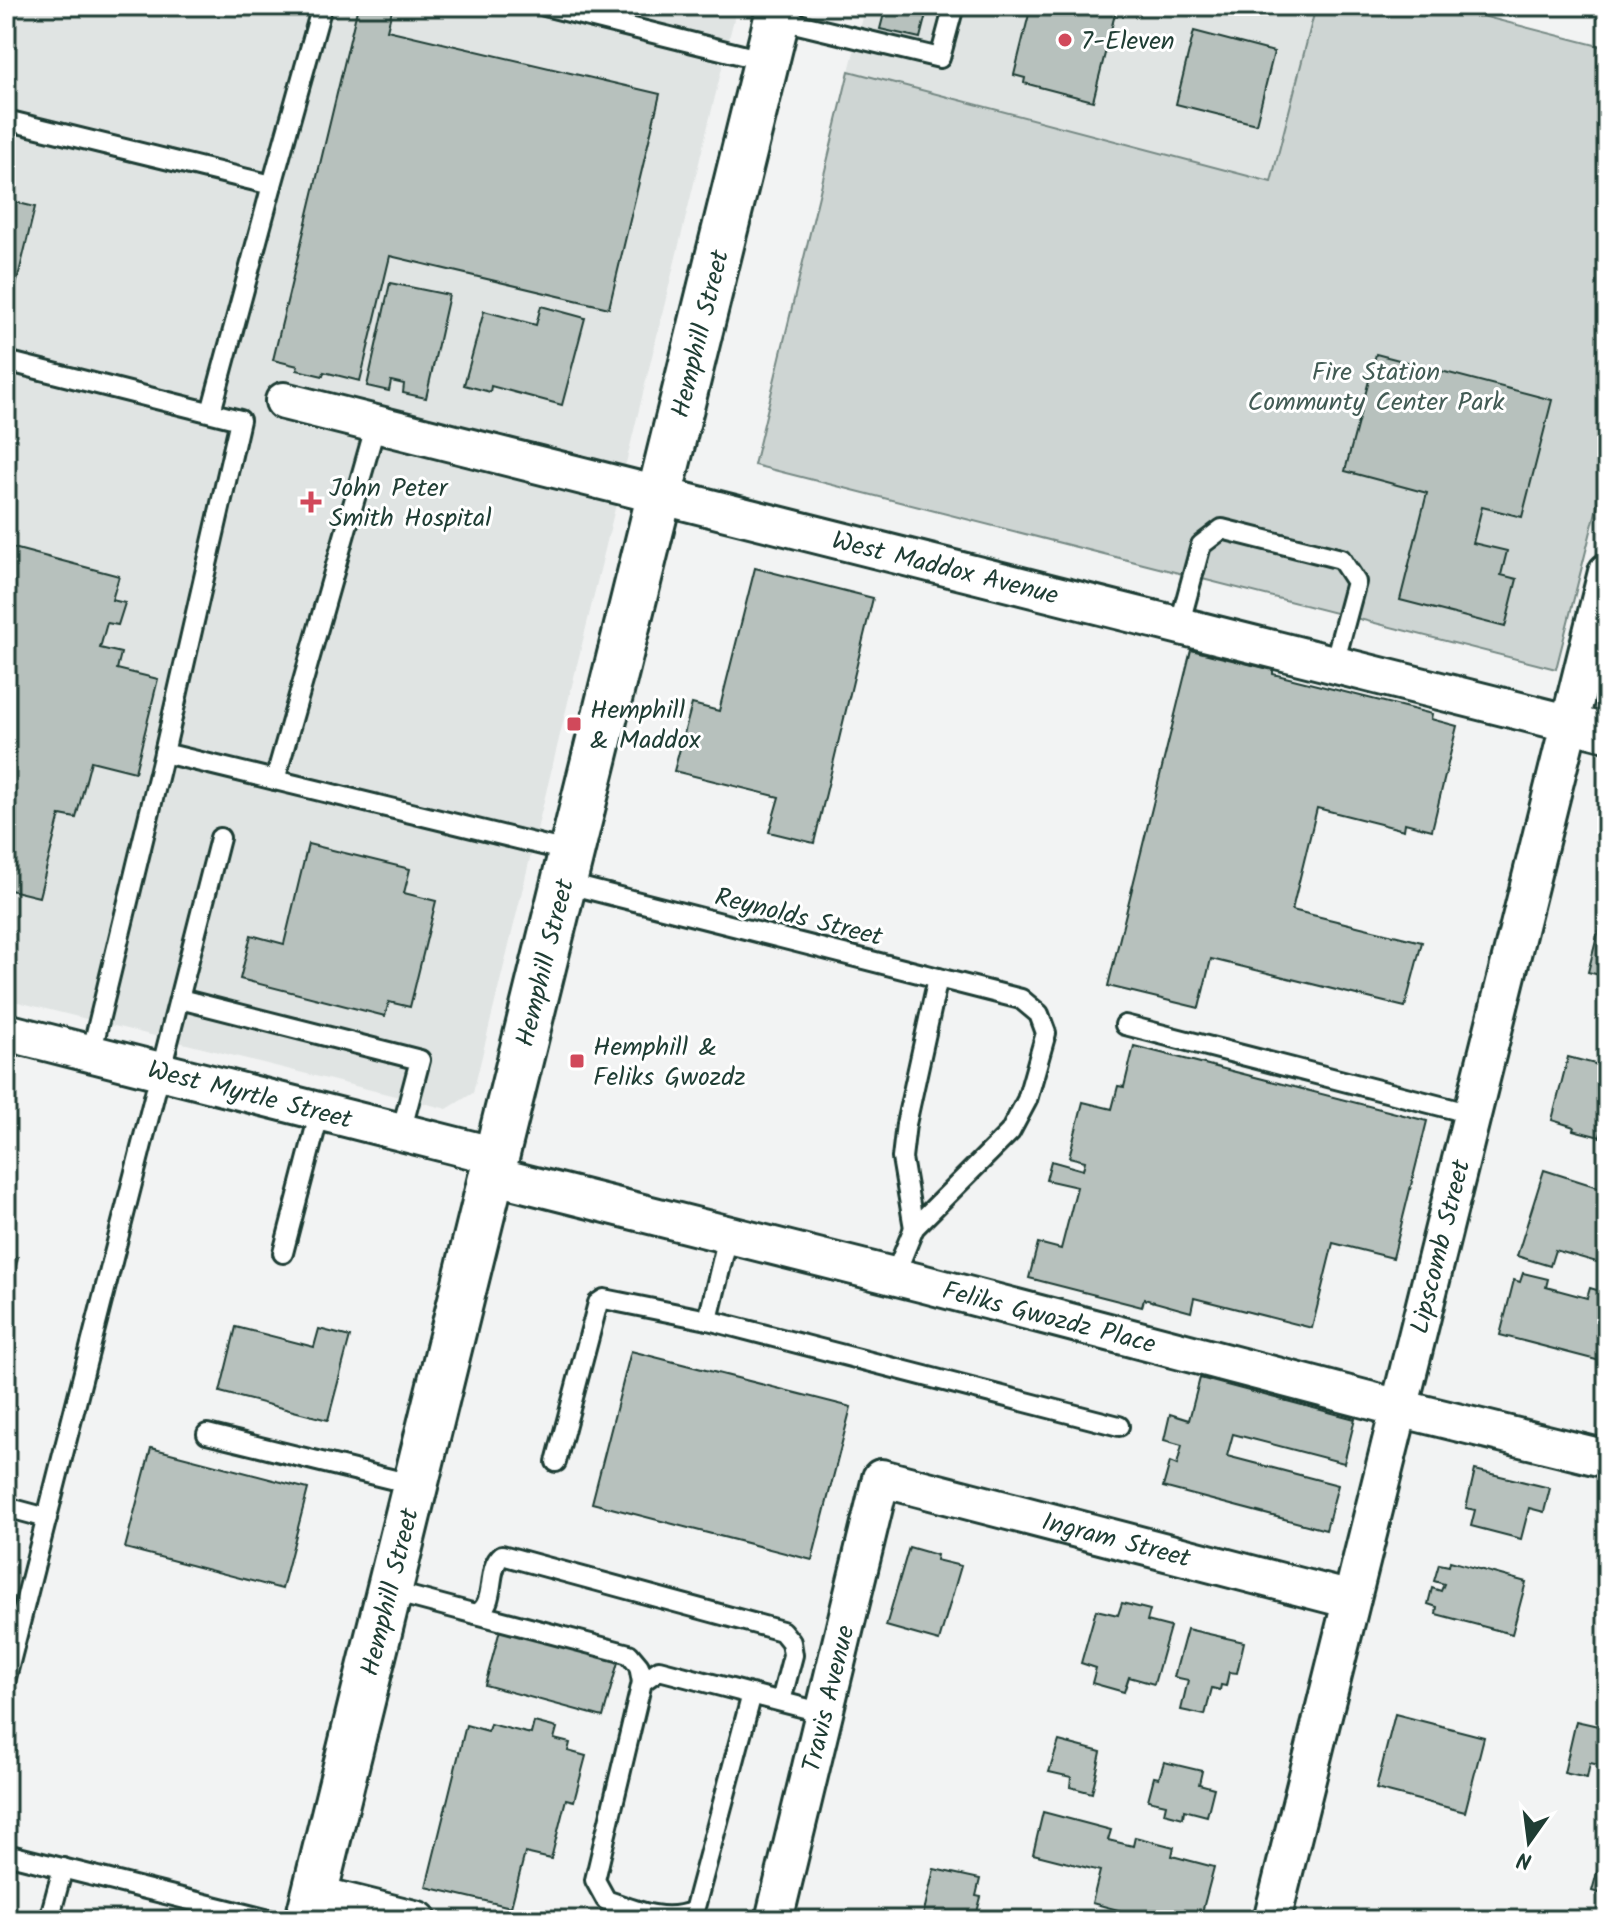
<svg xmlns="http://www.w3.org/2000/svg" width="1613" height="1926" font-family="Kalam,sans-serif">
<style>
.built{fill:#e0e4e3}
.green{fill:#ced5d3;stroke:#768984;stroke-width:2}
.building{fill:#b7c1bd;stroke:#1f3d34;stroke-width:2}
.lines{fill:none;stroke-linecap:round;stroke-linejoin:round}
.service-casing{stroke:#1f3d34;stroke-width:24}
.minor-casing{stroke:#1f3d34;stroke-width:42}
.secondary-casing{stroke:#1f3d34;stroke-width:50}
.service{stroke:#fff;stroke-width:18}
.minor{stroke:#fff;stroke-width:36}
.secondary{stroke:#fff;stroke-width:44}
.poi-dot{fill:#d1495b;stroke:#fff;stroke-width:3}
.labels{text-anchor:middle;stroke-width:6;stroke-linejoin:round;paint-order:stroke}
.poi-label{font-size:26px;fill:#1f3d34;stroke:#fff;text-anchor:start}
.street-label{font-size:26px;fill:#1f3d34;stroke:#fff}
.park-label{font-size:26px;fill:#425b54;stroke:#fff}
</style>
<rect width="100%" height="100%" fill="#f2f3f3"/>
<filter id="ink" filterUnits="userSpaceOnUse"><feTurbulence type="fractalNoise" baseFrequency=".0125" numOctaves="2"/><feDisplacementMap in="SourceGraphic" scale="16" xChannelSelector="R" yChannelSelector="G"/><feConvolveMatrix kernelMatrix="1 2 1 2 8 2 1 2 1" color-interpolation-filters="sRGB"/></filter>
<g filter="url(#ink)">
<g class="built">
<path d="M6,6H737L473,1093L447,1109L6,999Z"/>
<path d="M866,6H1316L1271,182L849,71Z"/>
</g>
<path class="green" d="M1316,6H1443L1607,48V468L1556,669L754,465L849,71L1271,182Z"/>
<g class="building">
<path d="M358,6H393L387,30L660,94L609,308L390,256L360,381L324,372L323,376L297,370L298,366L273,360Z"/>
<path d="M886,6H928L920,38L880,29Z"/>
<path d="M1031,6H1117L1093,101L1024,83L1025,78L1014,75Z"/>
<path d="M1194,31L1274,52L1256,124L1176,104Z"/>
<path d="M6,200L35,207L8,319H6Z"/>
<path d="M390,283L449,295L426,398L403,393L404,384L391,381L389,391L367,386Z"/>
<path d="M541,306L585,318L562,405L491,386L490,392L464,385L484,311L536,325Z"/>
<path d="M1376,354L1552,400L1522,517L1482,507L1473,543L1507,551L1501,575L1517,579L1505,627L1400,600L1427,493L1345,471Z"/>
<path d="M6,429L14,431L6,462Z"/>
<path d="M6,546L119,576L112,600L125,603L118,625L107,623L100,648L121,653L117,669L158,679L135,772L91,761L76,818L60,815L39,897L6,889Z"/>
<path d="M755,568L873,598L814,843L769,832L779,797L674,771L692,704L719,711Z"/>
<path d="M1191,650L1273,670V674L1432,714L1431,719L1457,726L1432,830L1405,823L1404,830L1317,808L1292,910L1422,942L1405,1007L1211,959L1199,1008L1108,986Z"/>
<path d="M308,844L410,869L404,893L436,901L410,1007L389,1002L385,1016L240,979L251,935L284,944Z"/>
<path d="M1603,913L1607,914V977L1588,972Z"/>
<path d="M1134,1046L1427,1121L1393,1258L1333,1243L1312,1328L1194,1298L1191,1312L1144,1299L1142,1307L1029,1278L1038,1243L1061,1249L1077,1187L1046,1180L1051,1161L1083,1170L1085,1161L1069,1157L1083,1102L1112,1109L1118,1086L1124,1087Z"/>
<path d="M1568,1057L1607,1067V1130L1602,1128L1600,1137L1573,1130L1574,1127L1552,1120Z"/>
<path d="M1544,1170L1607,1190V1265L1555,1250L1550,1266L1517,1256Z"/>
<path d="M6,1255L18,1257L8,1302L6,1301Z"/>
<path d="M1523,1273L1548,1279L1546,1287L1587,1298L1590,1288L1607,1293V1351L1604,1362L1500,1335L1514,1280L1520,1282Z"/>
<path d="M236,1327L314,1347L319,1329L350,1337L328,1420L220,1392Z"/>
<path d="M631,1351L851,1407L812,1560L592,1503Z"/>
<path d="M1200,1378L1355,1419L1344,1463L1233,1434L1227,1456L1338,1485L1326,1530L1163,1487L1170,1462L1177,1465L1182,1445L1164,1440L1170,1414L1189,1420Z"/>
<path d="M151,1448L308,1489L282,1589L125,1548Z"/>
<path d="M1475,1470L1550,1488L1544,1512L1529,1508L1521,1539L1471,1526L1475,1510L1466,1508Z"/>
<path d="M909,1547L937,1555L936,1560L961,1566L939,1641L886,1626Z"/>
<path d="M1450,1561L1526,1582L1512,1634L1436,1614L1437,1607L1428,1604L1432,1588L1441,1591L1444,1584L1434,1581L1439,1564L1449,1566Z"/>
<path d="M1122,1603L1150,1610L1147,1621L1170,1627L1154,1684L1129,1677L1124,1692L1092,1683L1096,1668L1081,1663L1096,1610L1118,1615Z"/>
<path d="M1187,1629L1244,1642L1237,1673L1229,1672L1226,1686L1221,1685L1220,1690L1212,1688L1205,1715L1181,1710L1188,1680L1174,1677Z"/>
<path d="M500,1630L618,1662L603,1717L485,1685Z"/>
<path d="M1395,1714L1484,1737L1465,1812L1376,1789Z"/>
<path d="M1576,1721L1607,1728L1604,1766L1590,1763L1587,1778L1564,1773Z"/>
<path d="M534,1722L557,1728L554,1739L570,1743L568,1751L586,1756L574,1801L566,1799L551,1859L525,1853L511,1907L426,1887L466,1725L488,1731L490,1724L531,1734Z"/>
<path d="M1059,1741L1101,1752L1092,1793L1070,1787L1071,1777L1049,1772Z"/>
<path d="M1164,1762L1202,1771L1199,1784L1214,1788L1207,1816L1184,1810L1183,1818L1164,1813L1166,1804L1148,1800L1154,1777L1159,1778Z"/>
<path d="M1043,1812L1111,1830L1108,1840L1133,1846L1135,1837L1174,1847L1172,1856L1214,1867L1200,1920L1174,1917L1173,1920H1155L1092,1903L1100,1871L1033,1854Z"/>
<path d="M1601,1858L1607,1860V1895L1592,1891Z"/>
<path d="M934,1869L980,1879L976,1896L981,1897L975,1920H922Z"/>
</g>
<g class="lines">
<defs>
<g id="service">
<path d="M545,6L766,61"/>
<path d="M777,19L940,58L954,6"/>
<path d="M6,120L272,185L322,6"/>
<path d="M6,361L240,420L164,753L571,852"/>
<path d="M211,412L272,185"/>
<path d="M1179,626L1201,545L1222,529L1341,559L1356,582L1334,664"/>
<path d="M275,780L376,424"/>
<path d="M564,883L1021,999L1039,1014L1046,1033L1027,1100L1010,1132L914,1228L894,1277"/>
<path d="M180,999L420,1060L401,1132"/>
<path d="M1125,1025L1472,1114"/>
<path d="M91,1054L164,753"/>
<path d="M914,1228L902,1158L906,1124L938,978"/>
<path d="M728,1236L708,1320L1119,1426"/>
<path d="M283,1253L320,1111"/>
<path d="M207,1434L415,1485"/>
<path d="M556,1462L598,1303L604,1299L708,1320"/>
<path d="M6,1507L47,1518"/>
<path d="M389,1591L476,1614C498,1604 485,1569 502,1555L782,1631L791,1642L793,1655L781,1701"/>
<path d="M476,1614L629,1654L639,1666L642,1682"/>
<path d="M6,1678L220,838"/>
<path d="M752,1694L694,1911C664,1924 635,1910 606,1900L595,1880L642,1682L659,1670L824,1713"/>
<path d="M6,1854L269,1920"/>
<path d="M49,1920L63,1868"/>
</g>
<g id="minor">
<path id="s1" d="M284,401L1607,733"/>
<path id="s2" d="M6,1032L496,1156"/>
<path id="s3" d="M491,1175L921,1283L1399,1408L1607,1459"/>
<path d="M314,1894L418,1920"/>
<path id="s4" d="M774,1920L881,1478L1351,1600"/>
<path id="s5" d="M1272,1920L1607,572"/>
</g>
<g id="secondary">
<path id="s6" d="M308,1920L780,6"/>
</g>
</defs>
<use href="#service" class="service-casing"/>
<use href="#minor" class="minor-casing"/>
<use href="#secondary" class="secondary-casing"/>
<use href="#service" class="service"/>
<use href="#minor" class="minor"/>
<use href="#secondary" class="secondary"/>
</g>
</g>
<g class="poi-dot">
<circle cx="1065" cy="40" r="8"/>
<path d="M307 490h8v8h8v8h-8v8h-8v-8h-8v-8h8z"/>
<rect x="566" y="716" width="16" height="16" rx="4"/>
<rect x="569" y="1053" width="16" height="16" rx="4"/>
</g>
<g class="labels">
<g class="poi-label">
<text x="1081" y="49">7-Eleven</text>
<text x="329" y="496">John Peter<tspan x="329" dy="30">Smith Hospital</tspan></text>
<text x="590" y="718">Hemphill<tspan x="590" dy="30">&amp; Maddox</tspan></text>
<text x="593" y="1055">Hemphill &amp;<tspan x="593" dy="30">Feliks Gwozdz</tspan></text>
</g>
<g class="street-label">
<text dy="9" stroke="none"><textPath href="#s6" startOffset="1634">Hemphill Street</textPath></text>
<text dy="9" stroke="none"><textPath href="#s1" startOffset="682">West Maddox Avenue</textPath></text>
<text transform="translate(799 916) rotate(14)" y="9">Reynolds Street</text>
<text dy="9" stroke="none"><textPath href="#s6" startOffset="986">Hemphill Street</textPath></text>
<text dy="9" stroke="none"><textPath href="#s2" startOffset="252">West Myrtle Street</textPath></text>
<text dy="9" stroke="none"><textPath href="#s5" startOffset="694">Lipscomb Street</textPath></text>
<text dy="9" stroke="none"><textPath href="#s3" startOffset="576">Feliks Gwozdz Place</textPath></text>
<text dy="9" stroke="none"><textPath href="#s4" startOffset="698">Ingram Street</textPath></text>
<text dy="9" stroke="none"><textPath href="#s6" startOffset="338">Hemphill Street</textPath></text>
<text dy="9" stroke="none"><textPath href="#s4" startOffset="228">Travis Avenue</textPath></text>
</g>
<g class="park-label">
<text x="1376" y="380">Fire Station<tspan x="1376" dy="30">Communty Center Park</tspan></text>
</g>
</g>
<rect width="1613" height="1926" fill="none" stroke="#fff" stroke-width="32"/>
<rect x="16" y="16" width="1581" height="1894" fill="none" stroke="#1f3d34" stroke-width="3" filter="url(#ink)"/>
<g transform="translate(1529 1842) rotate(194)" stroke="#ffffff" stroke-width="6" paint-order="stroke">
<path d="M0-6L14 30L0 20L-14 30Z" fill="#1f3d34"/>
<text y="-12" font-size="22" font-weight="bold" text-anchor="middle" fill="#1f3d34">N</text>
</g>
</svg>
